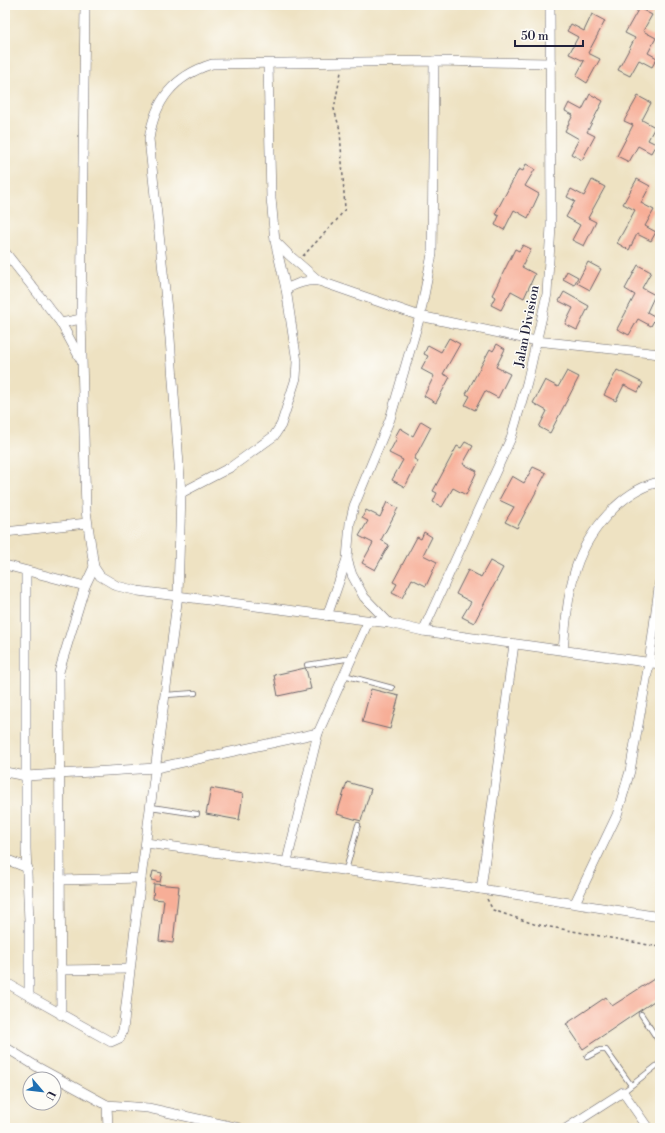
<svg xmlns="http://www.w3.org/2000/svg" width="665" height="1133" font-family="'Libre Bodoni',serif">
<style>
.building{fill:#f7ae97}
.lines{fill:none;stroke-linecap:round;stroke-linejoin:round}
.lane-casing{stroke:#69656a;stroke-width:6}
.street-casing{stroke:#69656a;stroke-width:10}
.path{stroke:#69656a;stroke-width:1.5;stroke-dasharray:3 3;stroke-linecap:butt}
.lane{stroke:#fff;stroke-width:4.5}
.street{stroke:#fff;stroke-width:9}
.labels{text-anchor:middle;stroke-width:3;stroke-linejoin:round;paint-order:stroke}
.street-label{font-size:13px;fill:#22223b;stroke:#fdfcf7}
</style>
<rect width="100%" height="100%" fill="#fdfcf7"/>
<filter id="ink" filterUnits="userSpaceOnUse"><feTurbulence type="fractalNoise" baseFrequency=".025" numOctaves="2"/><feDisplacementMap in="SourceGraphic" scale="8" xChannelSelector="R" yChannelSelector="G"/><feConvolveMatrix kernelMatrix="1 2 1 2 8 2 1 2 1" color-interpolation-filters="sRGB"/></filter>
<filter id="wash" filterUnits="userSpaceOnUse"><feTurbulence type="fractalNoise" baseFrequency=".012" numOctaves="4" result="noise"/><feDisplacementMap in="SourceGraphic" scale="16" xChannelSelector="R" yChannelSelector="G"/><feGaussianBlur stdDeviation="0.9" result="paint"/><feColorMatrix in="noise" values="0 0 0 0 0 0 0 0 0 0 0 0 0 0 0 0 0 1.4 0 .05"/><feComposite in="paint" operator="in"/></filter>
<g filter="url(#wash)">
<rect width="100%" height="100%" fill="#eee2c2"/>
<g id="blocks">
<g class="building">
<path d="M639,8L652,15L643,31L656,38L648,53L657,58L652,67L639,60L630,76L618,70L635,38L625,33Z"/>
<path d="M592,14L605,21L588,53L600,59L587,83L576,76L584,61L569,54L578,37L567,31L571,24L584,31Z"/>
<path d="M590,94L603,101L587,132L595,136L582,160L571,154L579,139L565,131L573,115L565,111L569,103L582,110Z"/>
<path d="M638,96L651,103L642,120L655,127L648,140L656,144L651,153L638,146L629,162L617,156L633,125L624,121Z"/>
<path d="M526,164L535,169L525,186L539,194L528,218L514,210L504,230L495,225L499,216L495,214L519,169L523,171Z"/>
<path d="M637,179L650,186L641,203L654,210L645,226L656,232L651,241L637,234L629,250L617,243L635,210L623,204Z"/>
<path d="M592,180L605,187L588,218L596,222L584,246L572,240L580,225L566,217L575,201L567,197L571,189L584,196Z"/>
<path d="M523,245L531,249L522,267L535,274L524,298L511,291L501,310L491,305L495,297L492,295L515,249L519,251Z"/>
<path d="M588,262L601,269L590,290L577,283Z"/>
<path d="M638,265L651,272L642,288L655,295L647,312L656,317L651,326L638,319L629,335L617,329L635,295L625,289Z"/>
<path d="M567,271L578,277L574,285L563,279Z"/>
<path d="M564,292L589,306L577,330L565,324L573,308L559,301Z"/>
<path d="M449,338L460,344L443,374L450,377L436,403L424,396L434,376L421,369L428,356L424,354L428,345L441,352Z"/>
<path d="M497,344L505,349L496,367L510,374L498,398L485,391L475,410L465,405L470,396L466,394L490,349L493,351Z"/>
<path d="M617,370L643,383L638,392L624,385L616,401L604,395Z"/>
<path d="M567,371L579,377L550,433L539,427L547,411L533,403L545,380L558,387Z"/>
<path d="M421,421L431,427L414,459L418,461L405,487L392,480L403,460L389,453L397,438L395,437L400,428L413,436Z"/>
<path d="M465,442L473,446L463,464L477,471L466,495L453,488L442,507L433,502L437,493L433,491L457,446L461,448Z"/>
<path d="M533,467L546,473L517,528L505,522L514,507L499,500L512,476L524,483Z"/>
<path d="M387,502L398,508L381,540L389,545L375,570L362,563L373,543L359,536L368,521L362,518L366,510L380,517Z"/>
<path d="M424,532L432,537L423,555L437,562L426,586L412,579L402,598L392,593L397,584L393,582L417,537L421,539Z"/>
<path d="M490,561L503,568L474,623L462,617L471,602L456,594L468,570L481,577Z"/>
<path d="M305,668L306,669L311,689L278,696L274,675Z"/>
<path d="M371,689L399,696L390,729L362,722Z"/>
<path d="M347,782L371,789L361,821L337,814Z"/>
<path d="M211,788L243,794L239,820L206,814Z"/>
<path d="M153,871L162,873L160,882L151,880Z"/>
<path d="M154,884L179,886L173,943L159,941L164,900L153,899Z"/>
<path d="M654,979L660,988V997L583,1049L566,1024L606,997L612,1006Z"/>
</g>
</g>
</g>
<g filter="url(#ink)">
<use href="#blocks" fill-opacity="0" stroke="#69656a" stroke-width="1"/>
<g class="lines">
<defs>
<g id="lane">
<path d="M307,665L352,658"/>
<path d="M344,675L392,688"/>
<path d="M166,695L195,693"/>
<path d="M151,807L197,814"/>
<path d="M346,870L358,825"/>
<path d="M641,1014L660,1043"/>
<path d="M587,1057L600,1050H606L631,1085"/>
<path d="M623,1092L660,1063"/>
</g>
<g id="street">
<path d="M85,5L81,319L86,511L94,567L100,576L117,586L138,591L389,623L423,631L660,664"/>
<path d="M276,242L289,255L319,281"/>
<path d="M5,252L61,323L81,360"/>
<path d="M286,289C298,283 306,280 319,281L420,316L536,341L660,354"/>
<path d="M61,323L81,319"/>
<path d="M181,493L231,467L274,436L281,425L296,378L297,362L286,289L275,241L271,198L268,64"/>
<path d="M5,532L87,523"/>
<path d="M5,565L85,586"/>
<path d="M26,571V849L29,921V996L111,1042L120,1038L123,1030L141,878L178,595L181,493L170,338L149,139C155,100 174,76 212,64L434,61L551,63"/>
<path d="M327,616L347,559"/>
<path d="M389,623L364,597L352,575L347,559L350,523L354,506L390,419L420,316L432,254L434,61"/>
<path d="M423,631L511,438L527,383L547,294L551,226L550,5"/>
<path d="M563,650C569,591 570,551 615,507C628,495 643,485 660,482"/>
<path d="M5,772L26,776L156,768L318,733"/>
<path d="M146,843L481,889L660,917"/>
<path d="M5,859L28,868"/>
<path d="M287,861L318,733L368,622"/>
<path d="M60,880L141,878"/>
<path d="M481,889L514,644"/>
<path d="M575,903L617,815L630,771L649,663L660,580"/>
<path d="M60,970L130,969"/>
<path d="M5,982L29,996"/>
<path d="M61,1015L59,672L85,586L94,567"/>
<path d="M5,1047L39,1068L107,1105L148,1108L239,1128"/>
<path d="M107,1105L108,1128"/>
<path d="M567,1128L623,1092L648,1128"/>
</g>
</defs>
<use href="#lane" class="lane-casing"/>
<use href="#street" class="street-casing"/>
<g class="path">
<path d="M303,256L336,221L345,209L340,130L334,109L341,72"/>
<path d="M487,899L493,910L534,924L660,947"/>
</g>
<use href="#lane" class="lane"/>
<use href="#street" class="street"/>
</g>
</g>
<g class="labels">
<g class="street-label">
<text transform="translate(526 326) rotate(-79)" y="5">Jalan Division</text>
</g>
</g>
<rect width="665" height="1133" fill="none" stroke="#fdfcf7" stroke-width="20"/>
<g transform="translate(42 1091) rotate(118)"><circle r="19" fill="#fdfcf7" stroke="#a5a5ac"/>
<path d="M0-3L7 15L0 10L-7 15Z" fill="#1f6fb2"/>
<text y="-6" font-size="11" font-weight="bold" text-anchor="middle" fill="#22223b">U</text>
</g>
<path d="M515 40v6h68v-6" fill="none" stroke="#22223b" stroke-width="2"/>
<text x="521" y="40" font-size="12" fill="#22223b" stroke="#fdfcf7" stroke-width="3" paint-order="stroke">50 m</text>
</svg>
